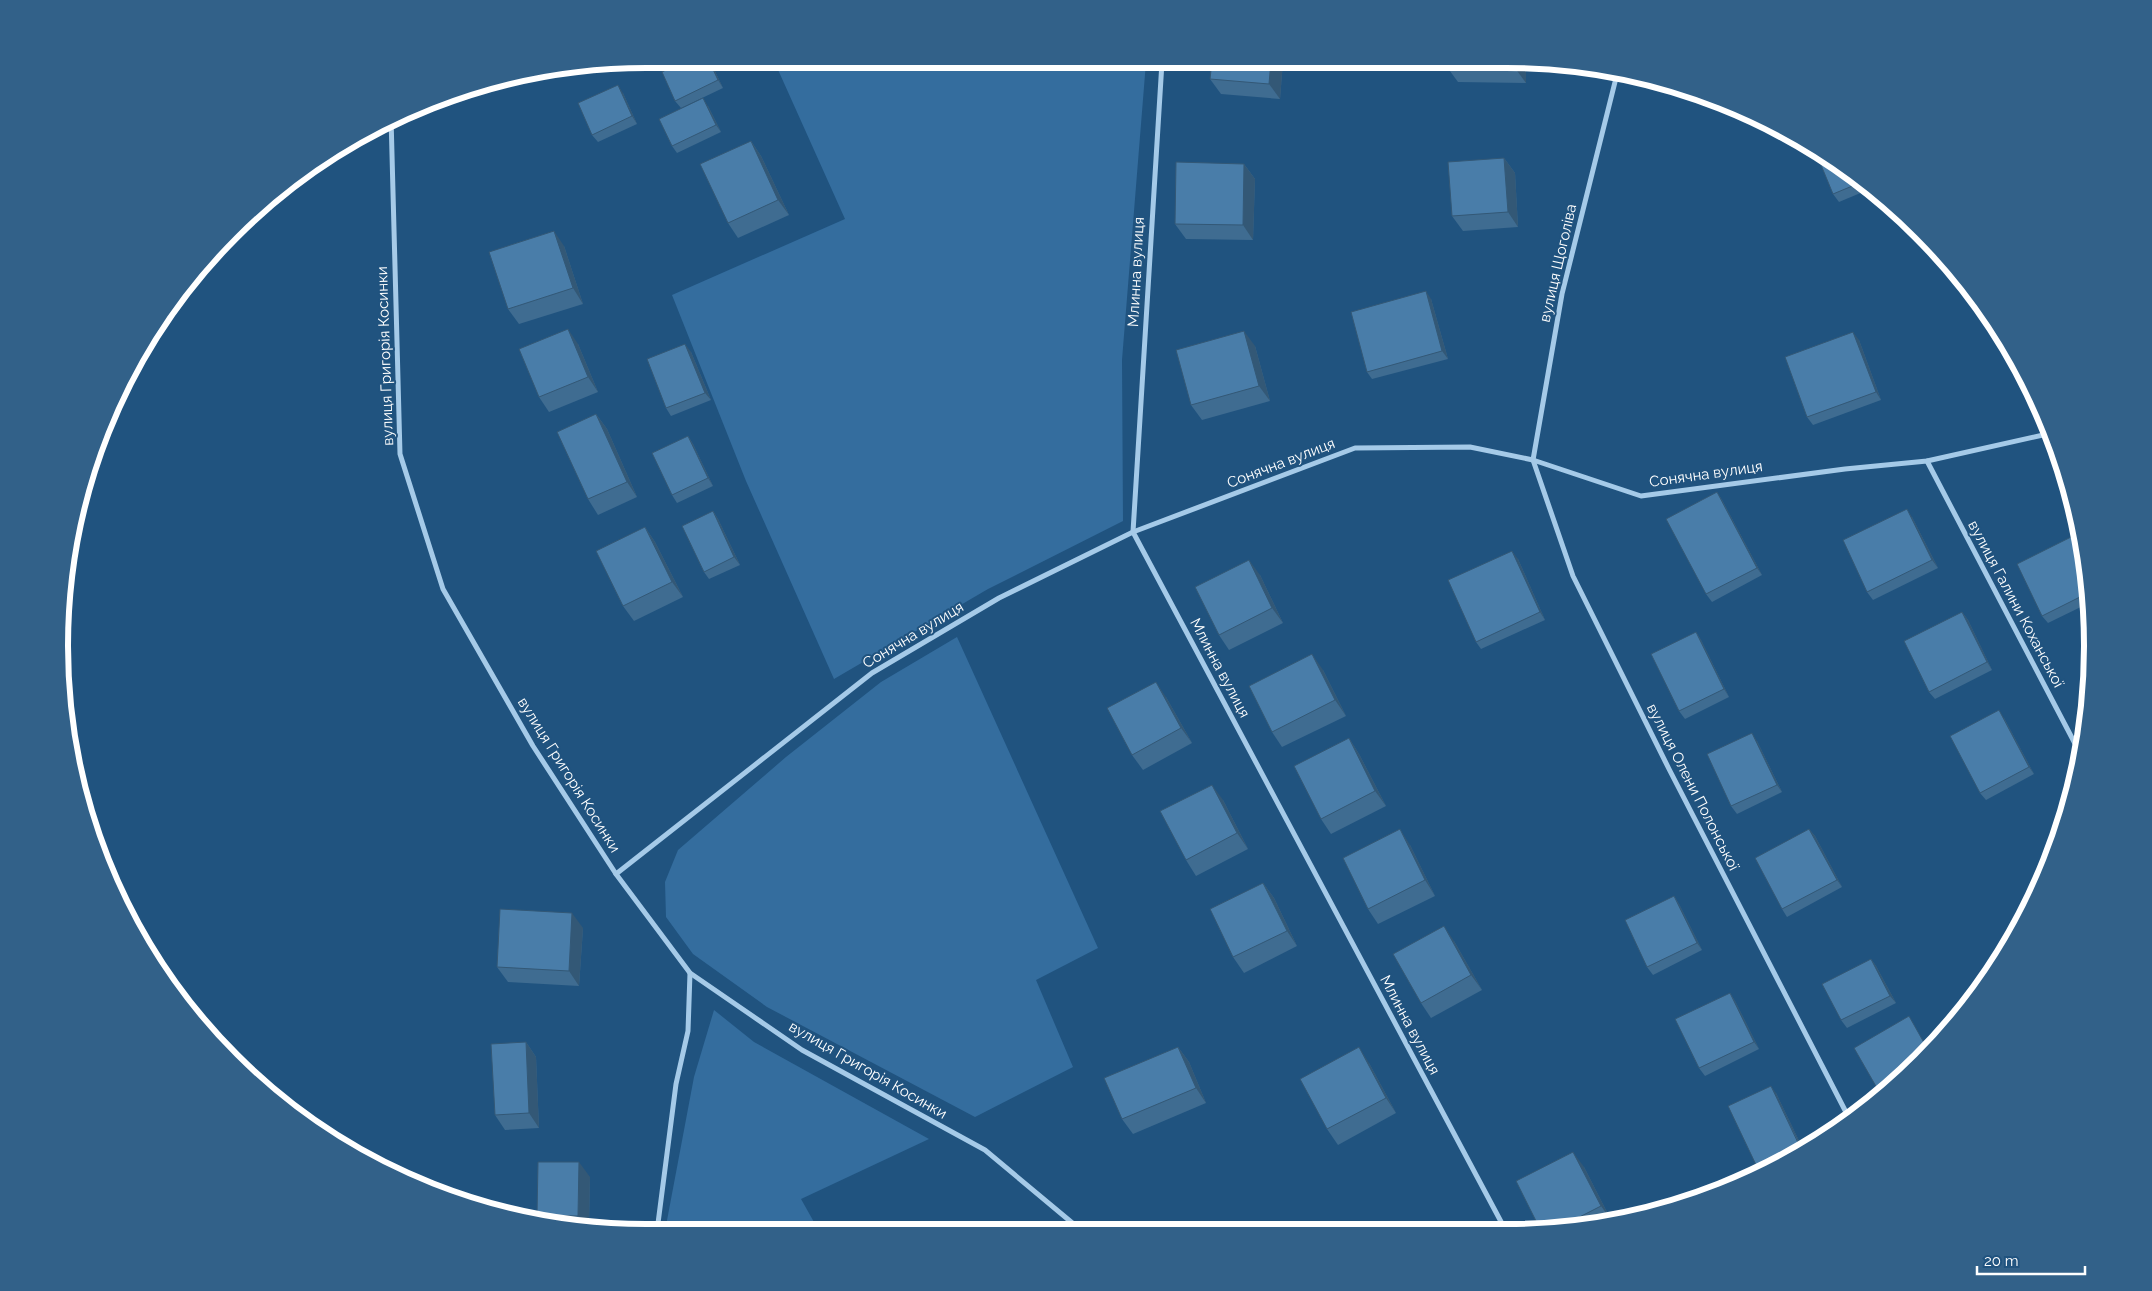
<svg xmlns="http://www.w3.org/2000/svg" width="2152" height="1291" font-family="Raleway,sans-serif">
<style>
.green{fill:#346d9e}
.lines{fill:none;stroke-linecap:round;stroke-linejoin:round}
.street{stroke:#a5cae8;stroke-width:5}
.wall{fill:#3f6c91}
.shaded-wall{fill:#335876}
.building{fill:#497da9;stroke:#335876}
.labels{text-anchor:middle;stroke-width:4;stroke-linejoin:round;paint-order:stroke}
.street-label{font-size:15px;fill:#fff;stroke:#20537f}
.rim{fill:none;stroke:#fff;stroke-width:6}
</style>
<rect width="100%" height="100%" fill="#20537f"/>
<g class="green">
<path d="M1146,62L1122,360L1123,521L988,589L834,679L746,481L672,295L845,219L775,63Z"/>
<path d="M957,637L1098,948L1036,980L1073,1067L975,1117L767,1007L693,954L666,917L665,882L678,850L786,757L881,682Z"/>
<path d="M714,1010L754,1042L929,1139L801,1199L819,1231H665L694,1077Z"/>
</g>
<g class="lines">
<g class="street">
<path d="M1162,62L1133,532L1506,1231"/>
<path d="M1617,74L1562,294L1533,460L1573,576L1669,769L1849,1118"/>
<path d="M391,117L400,454L443,589L533,746L616,874L690,973L802,1050L985,1150L1082,1231"/>
<path d="M1927,461L2082,757"/>
<path d="M616,874L872,673L999,598L1133,532L1355,448L1470,447L1533,460L1641,496L1845,469L1927,461L2052,433"/>
<path d="M657,1231L676,1084L688,1031L690,973"/>
</g>
</g>
<g class="wall">
<path d="M1526,60V83L1458,82L1447,67Z"/>
<path d="M1283,61L1280,99L1221,94L1210,79Z"/>
<path d="M711,63L723,88L681,108L675,101Z"/>
<path d="M623,93L637,124L598,142L592,135Z"/>
<path d="M708,106L721,132L677,153L672,146Z"/>
<path d="M751,141L761,156L789,215L738,238L728,223Z"/>
<path d="M1504,158L1515,173L1518,227L1463,231L1452,216Z"/>
<path d="M1833,158L1870,189L1839,202L1833,194Z"/>
<path d="M1244,164L1255,179L1253,240L1186,239L1175,224Z"/>
<path d="M564,246L583,304L519,324L508,309Z"/>
<path d="M1431,299L1448,359L1372,379L1367,372Z"/>
<path d="M1859,340L1881,400L1813,425L1807,417Z"/>
<path d="M578,344L598,392L549,412L539,397Z"/>
<path d="M1255,346L1270,401L1202,420L1191,405Z"/>
<path d="M691,352L711,400L671,416L666,408Z"/>
<path d="M596,414L607,429L637,497L598,515L588,499Z"/>
<path d="M688,436L693,444L713,486L677,503L672,495Z"/>
<path d="M1717,492L1722,500L1762,575L1712,602L1706,594Z"/>
<path d="M713,511L718,519L740,565L709,579L704,572Z"/>
<path d="M1912,517L1938,568L1873,600L1867,592Z"/>
<path d="M645,527L655,542L683,597L634,621L623,606Z"/>
<path d="M2073,536L2078,544L2085,557L2089,603L2048,623L2042,616Z"/>
<path d="M1518,559L1545,620L1481,649L1476,642Z"/>
<path d="M1260,575L1283,623L1229,650L1219,635Z"/>
<path d="M1962,612L1968,620L1992,670L1935,699L1929,692Z"/>
<path d="M1696,632L1701,640L1729,697L1685,719L1679,711Z"/>
<path d="M1323,670L1346,716L1282,747L1272,732Z"/>
<path d="M1166,697L1192,743L1143,770L1132,755Z"/>
<path d="M2004,718L2034,774L1986,800L1980,793Z"/>
<path d="M1349,738L1359,754L1386,806L1331,834L1321,819Z"/>
<path d="M1757,741L1782,792L1737,814L1731,806Z"/>
<path d="M1223,800L1248,849L1196,876L1186,860Z"/>
<path d="M1809,829L1815,836L1842,887L1787,917L1782,909Z"/>
<path d="M1410,845L1435,896L1378,924L1368,909Z"/>
<path d="M1263,883L1274,898L1297,946L1244,973L1233,957Z"/>
<path d="M1674,896L1679,904L1702,950L1653,975L1647,967Z"/>
<path d="M583,928L579,986L508,982L497,967Z"/>
<path d="M1454,941L1482,990L1431,1018L1421,1003Z"/>
<path d="M1871,959L1876,966L1896,1003L1847,1028L1841,1020Z"/>
<path d="M1730,993L1735,1001L1759,1049L1705,1076L1699,1068Z"/>
<path d="M526,1042L536,1057L539,1128L505,1130L495,1115Z"/>
<path d="M1178,1047L1189,1062L1206,1103L1133,1134L1122,1119Z"/>
<path d="M1369,1063L1396,1113L1338,1145L1327,1129Z"/>
<path d="M1776,1093L1804,1151L1800,1154L1759,1171L1758,1169Z"/>
<path d="M1584,1167L1611,1220L1545,1231Z"/>
<path d="M590,1177L589,1227L539,1217L537,1215Z"/>
</g>
<g class="shaded-wall">
<path d="M1515,60H1526V83L1515,68Z"/>
<path d="M1271,61H1283L1280,99L1269,84Z"/>
<path d="M710,63H711L723,88L718,80Z"/>
<path d="M618,85L623,93L637,124L632,116Z"/>
<path d="M703,98L708,106L721,132L716,125Z"/>
<path d="M751,141L761,156L789,215L778,200Z"/>
<path d="M1504,158L1515,173L1518,227L1508,212Z"/>
<path d="M1244,164L1255,179L1253,240L1243,225Z"/>
<path d="M554,231L564,246L583,304L573,288Z"/>
<path d="M1426,291L1431,299L1448,359L1442,351Z"/>
<path d="M568,329L578,344L598,392L588,377Z"/>
<path d="M1244,331L1255,346L1270,401L1259,386Z"/>
<path d="M1853,332L1859,340L1881,400L1876,392Z"/>
<path d="M685,344L691,352L711,400L705,393Z"/>
<path d="M596,414L607,429L637,497L627,482Z"/>
<path d="M688,436L693,444L713,486L708,478Z"/>
<path d="M1717,492L1722,500L1762,575L1757,568Z"/>
<path d="M1907,509L1912,517L1938,568L1932,560Z"/>
<path d="M713,511L718,519L740,565L734,557Z"/>
<path d="M645,527L655,542L683,597L672,582Z"/>
<path d="M2073,536L2078,544L2085,557V561Z"/>
<path d="M1512,551L1518,559L1545,620L1540,612Z"/>
<path d="M1249,560L1260,575L1283,623L1272,608Z"/>
<path d="M1962,612L1968,620L1992,670L1987,662Z"/>
<path d="M1696,632L1701,640L1729,697L1724,689Z"/>
<path d="M1312,654L1323,670L1346,716L1335,700Z"/>
<path d="M1156,682L1166,697L1192,743L1181,728Z"/>
<path d="M1999,710L2004,718L2034,774L2029,767Z"/>
<path d="M1752,733L1757,741L1782,792L1777,785Z"/>
<path d="M1349,738L1359,754L1386,806L1375,791Z"/>
<path d="M1212,785L1223,800L1248,849L1237,833Z"/>
<path d="M1400,829L1410,845L1435,896L1425,880Z"/>
<path d="M1809,829L1815,836L1842,887L1837,880Z"/>
<path d="M1263,883L1274,898L1297,946L1287,931Z"/>
<path d="M1674,896L1679,904L1702,950L1697,943Z"/>
<path d="M572,913L583,928L579,986L569,971Z"/>
<path d="M1444,926L1454,941L1482,990L1471,975Z"/>
<path d="M1871,959L1876,966L1896,1003L1890,996Z"/>
<path d="M1730,993L1735,1001L1759,1049L1754,1042Z"/>
<path d="M526,1042L536,1057L539,1128L529,1113Z"/>
<path d="M1178,1047L1189,1062L1206,1103L1196,1088Z"/>
<path d="M1359,1047L1369,1063L1396,1113L1386,1098Z"/>
<path d="M1771,1086L1776,1093L1804,1151H1803Z"/>
<path d="M1573,1152L1584,1167L1611,1220L1601,1206Z"/>
<path d="M579,1162L590,1177L589,1227H586L578,1216Z"/>
</g>
<g class="building">
<path d="M1447,60H1515V68L1447,67Z"/>
<path d="M1212,61H1271L1269,84L1210,79Z"/>
<path d="M680,63H710L718,80L675,101L662,72Z"/>
<path d="M618,85L632,116L592,135L578,103Z"/>
<path d="M703,98L716,125L672,146L659,119Z"/>
<path d="M751,141L778,200L728,223L700,164Z"/>
<path d="M1814,148L1833,158L1862,182L1833,194Z"/>
<path d="M1504,158L1508,212L1452,216L1448,162Z"/>
<path d="M1176,162L1244,164L1243,225L1175,224Z"/>
<path d="M554,231L573,288L508,309L489,252Z"/>
<path d="M1426,291L1442,351L1367,372L1351,312Z"/>
<path d="M568,329L588,377L539,397L519,349Z"/>
<path d="M1244,331L1259,386L1191,405L1176,350Z"/>
<path d="M1853,332L1876,392L1807,417L1785,357Z"/>
<path d="M685,344L705,393L666,408L647,359Z"/>
<path d="M596,414L627,482L588,499L557,432Z"/>
<path d="M688,436L708,478L672,495L652,453Z"/>
<path d="M1717,492L1757,568L1706,594L1666,519Z"/>
<path d="M1907,509L1932,560L1867,592L1843,540Z"/>
<path d="M713,511L734,557L704,572L682,526Z"/>
<path d="M645,527L672,582L623,606L596,551Z"/>
<path d="M2073,536L2085,561L2088,593L2042,616L2017,564Z"/>
<path d="M1512,551L1540,612L1476,642L1448,580Z"/>
<path d="M1249,560L1272,608L1219,635L1195,587Z"/>
<path d="M1962,612L1987,662L1929,692L1904,641Z"/>
<path d="M1696,632L1724,689L1679,711L1651,654Z"/>
<path d="M1312,654L1335,700L1272,732L1249,686Z"/>
<path d="M1156,682L1181,728L1132,755L1107,708Z"/>
<path d="M1999,710L2029,767L1980,793L1950,736Z"/>
<path d="M1752,733L1777,785L1731,806L1707,754Z"/>
<path d="M1349,738L1375,791L1321,819L1294,766Z"/>
<path d="M1212,785L1237,833L1186,860L1160,811Z"/>
<path d="M1400,829L1425,880L1368,909L1343,858Z"/>
<path d="M1809,829L1837,880L1782,909L1755,858Z"/>
<path d="M1263,883L1287,931L1233,957L1210,909Z"/>
<path d="M1674,896L1697,943L1647,967L1625,920Z"/>
<path d="M500,909L572,913L569,971L497,967Z"/>
<path d="M1444,926L1471,975L1421,1003L1393,954Z"/>
<path d="M1871,959L1890,996L1841,1020L1822,984Z"/>
<path d="M1730,993L1754,1042L1699,1068L1675,1019Z"/>
<path d="M1909,1016L1927,1048L1894,1086L1881,1095L1854,1048Z"/>
<path d="M526,1042L529,1113L495,1115L491,1044Z"/>
<path d="M1178,1047L1196,1088L1122,1119L1104,1078Z"/>
<path d="M1359,1047L1386,1098L1327,1129L1300,1079Z"/>
<path d="M1771,1086L1801,1149L1758,1169L1728,1106Z"/>
<path d="M1573,1152L1601,1206L1556,1229L1541,1231L1516,1181Z"/>
<path d="M538,1162H579L578,1216L537,1215Z"/>
</g>
<g class="labels">
<g class="street-label">
<text transform="translate(1558 263) rotate(-77)" y="5">вулиця Щоголіва</text>
<text transform="translate(1136 272) rotate(-87)" y="5">Млинна вулиця</text>
<text transform="translate(385 356) rotate(-92)" y="5">вулиця Григорія Косинки</text>
<text transform="translate(1281 463) rotate(-21)" y="5">Сонячна вулиця</text>
<text transform="translate(1706 474) rotate(-8)" y="5">Сонячна вулиця</text>
<text transform="translate(2016 604) rotate(62)" y="5">вулиця Галини Коханської</text>
<text transform="translate(913 635) rotate(-31)" y="5">Сонячна вулиця</text>
<text transform="translate(1220 668) rotate(62)" y="5">Млинна вулиця</text>
<text transform="translate(569 775) rotate(58)" y="5">вулиця Григорія Косинки</text>
<text transform="translate(1693 787) rotate(63)" y="5">вулиця Олени Полонської</text>
<text transform="translate(1410 1025) rotate(62)" y="5">Млинна вулиця</text>
<text transform="translate(868 1070) rotate(30)" y="5">вулиця Григорія Косинки</text>
</g>
</g>
<path d="M0 0H2152V1291H0ZM646 68H1506A578 578 0 0 1 2084 646V646A578 578 0 0 1 1506 1224H646A578 578 0 0 1 68 646V646A578 578 0 0 1 646 68Z" fill="#326189" fill-rule="evenodd"/>
<path class="rim" d="M646 68H1506A578 578 0 0 1 2084 646V646A578 578 0 0 1 1506 1224H646A578 578 0 0 1 68 646V646A578 578 0 0 1 646 68Z"/>
<path d="M1977 1266v8h108v-8" fill="none" stroke="#ffffff" stroke-width="2.5"/>
<text x="1984" y="1266" font-size="15" fill="#ffffff" stroke="#20537f" stroke-width="4" paint-order="stroke">20 m</text>
</svg>
